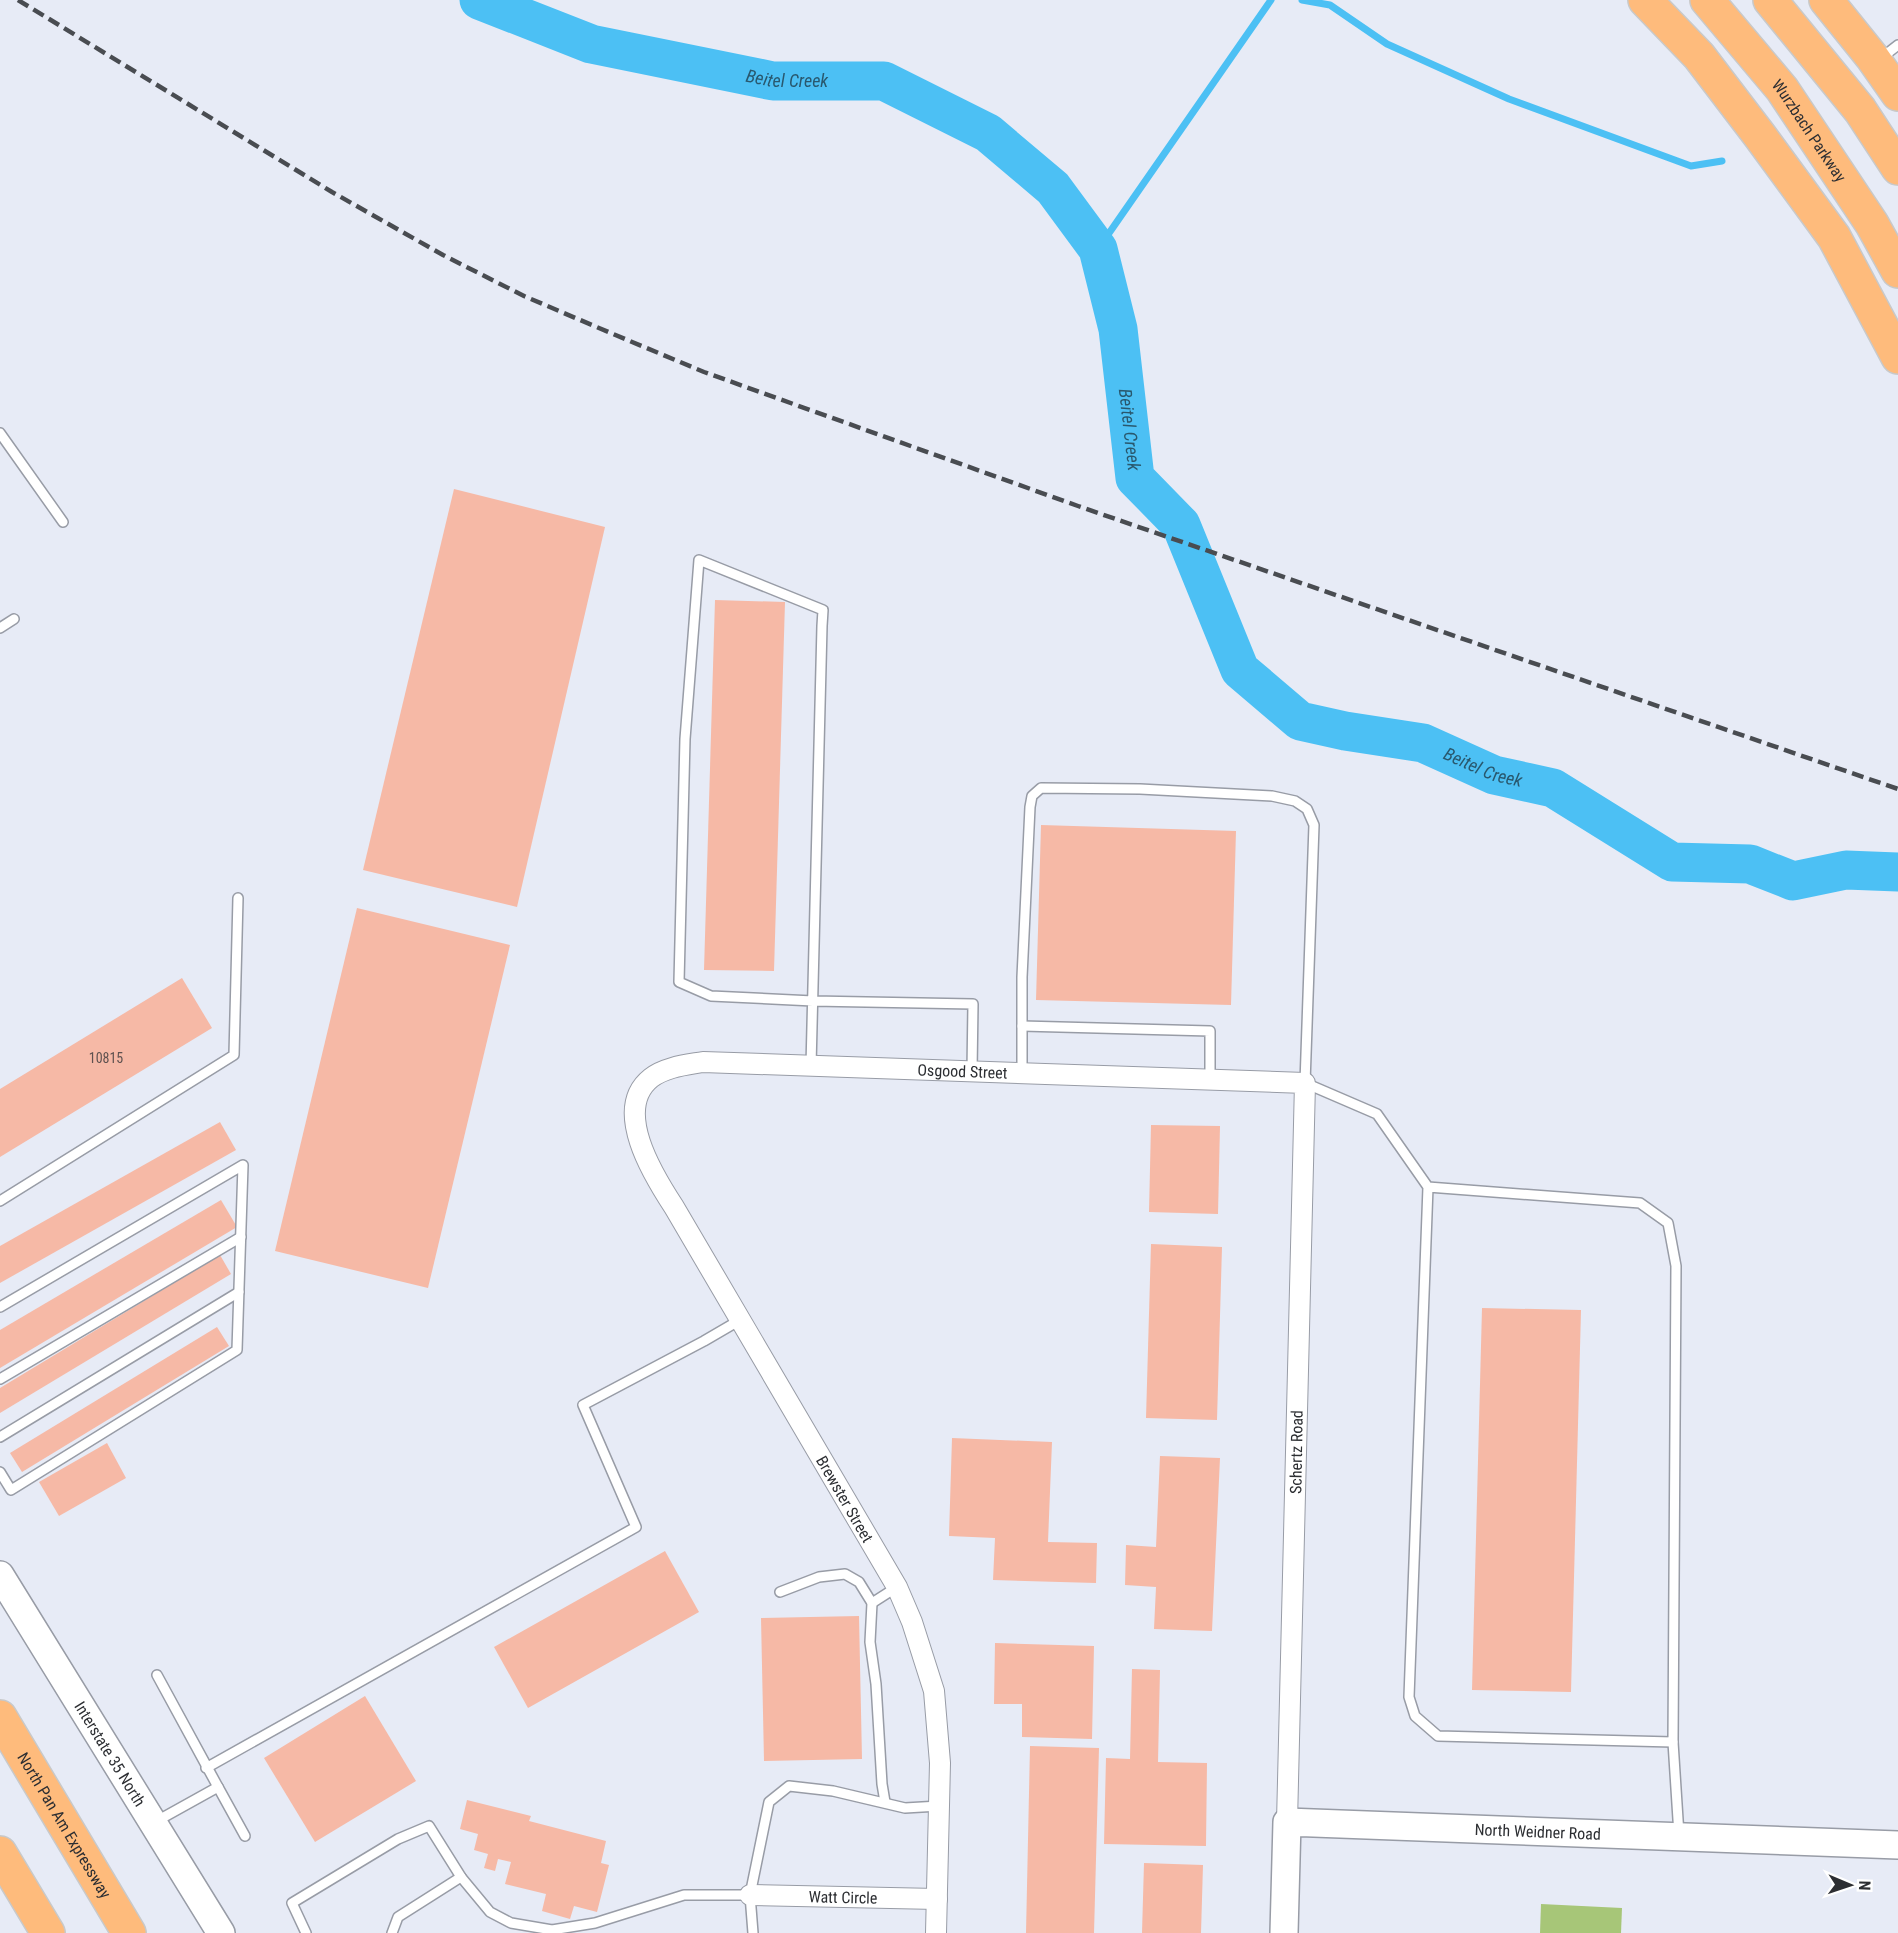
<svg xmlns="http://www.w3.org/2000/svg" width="1898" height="1933" font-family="'Roboto Condensed',sans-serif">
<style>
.green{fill:#a7c678}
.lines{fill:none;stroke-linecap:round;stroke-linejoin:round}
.stream{stroke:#4cc0f4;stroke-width:7}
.river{stroke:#4cc0f4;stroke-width:39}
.building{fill:#f6b9a6}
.lane-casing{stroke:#989ca6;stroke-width:12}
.street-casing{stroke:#989ca6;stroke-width:22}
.secondary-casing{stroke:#989ca6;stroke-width:30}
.highway-casing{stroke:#c8c9ca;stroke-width:36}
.lane{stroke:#fff;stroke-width:9}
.street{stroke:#fff;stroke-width:20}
.secondary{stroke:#fff;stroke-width:27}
.highway{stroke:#febb7c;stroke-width:33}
.rail{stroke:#494c51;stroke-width:4.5;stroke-dasharray:12 6;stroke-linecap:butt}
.labels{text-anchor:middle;stroke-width:6;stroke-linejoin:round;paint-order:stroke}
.number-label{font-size:14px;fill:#5e514f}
.street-label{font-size:16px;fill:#2c2e32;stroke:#fff}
.water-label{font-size:18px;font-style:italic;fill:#29586e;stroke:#fff}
</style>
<rect width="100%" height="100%" fill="#e7ebf6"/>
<path class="green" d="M1541,1904L1622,1908L1621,1933H1540Z"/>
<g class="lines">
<g class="stream">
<path d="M1302,0L1330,5L1387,44L1509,99L1691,166L1722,161"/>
<path d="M1098,249L1271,0"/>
</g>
<path class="river" id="s1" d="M479,0L591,44L773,81H884L988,133L1053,188L1098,249L1118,329L1135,478L1181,525L1240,670L1300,721L1345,731L1423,743L1494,775L1553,788L1672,862L1750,864L1793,881L1846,870L1898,872"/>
</g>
<g class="building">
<path d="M454,489L605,527L517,907L363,870Z"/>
<path d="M715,600L785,602L774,971L704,970Z"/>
<path d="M1041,825L1236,831L1231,1005L1036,1000Z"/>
<path d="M357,908L510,945L428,1288L275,1251Z"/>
<path d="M182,978L212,1028L0,1157V1089Z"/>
<path d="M220,1122L236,1150L0,1283V1246Z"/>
<path d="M1151,1125L1220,1126L1218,1214L1149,1212Z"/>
<path d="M221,1200L237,1227L0,1368V1330Z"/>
<path d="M1151,1244L1222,1247L1217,1420L1146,1418Z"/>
<path d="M220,1255L231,1274L0,1413V1388Z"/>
<path d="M1482,1308L1581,1310L1571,1692L1472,1690Z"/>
<path d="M217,1327L229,1346L22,1472L10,1453Z"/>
<path d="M952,1438L1052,1442L1048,1542L1097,1543L1096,1583L993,1580L995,1538L949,1536Z"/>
<path d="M107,1443L126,1478L59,1516L39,1482Z"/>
<path d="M1160,1456L1220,1458L1212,1631L1154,1629L1156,1587L1125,1585L1126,1545L1156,1547Z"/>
<path d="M665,1551L699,1612L528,1708L494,1647Z"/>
<path d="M859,1616L862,1759L764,1761L761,1618Z"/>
<path d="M995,1643L1094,1646L1092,1739L1022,1737V1704H994Z"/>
<path d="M1132,1669L1160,1670L1158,1762L1207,1763L1206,1846L1104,1844L1106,1758L1130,1759Z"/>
<path d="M365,1696L416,1781L315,1842L264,1758Z"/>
<path d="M1030,1746L1099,1748L1094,1933H1026Z"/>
<path d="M467,1800L531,1816L529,1821L606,1841L601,1863L609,1865L597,1912L574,1906L570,1919L542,1911L546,1894L505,1884L511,1862L498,1859L495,1871L484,1868L488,1854L474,1850L478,1834L460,1829Z"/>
<path d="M1144,1863L1203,1865L1201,1933H1142Z"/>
</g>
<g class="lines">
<defs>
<g id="lane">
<path d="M1880,59L1898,45"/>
<path d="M0,433L63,522"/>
<path d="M0,628L14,619"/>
<path d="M1022,1026L1210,1031V1079"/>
<path d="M811,1066L822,626L823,610L699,560L685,739L679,982L711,996L813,1001L973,1004L972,1071"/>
<path d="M1022,1073V977L1030,807L1032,796L1041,788L1140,789L1272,796L1295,801L1307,809L1314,825L1305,1083L1377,1114L1428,1187L1409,1697L1415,1716L1438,1736L1673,1742L1676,1266L1668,1223L1640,1203L1428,1187"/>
<path d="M0,1201L234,1055L238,898"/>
<path d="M0,1307L243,1165L237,1350L11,1490L0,1472"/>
<path d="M0,1379L241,1237"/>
<path d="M0,1437L239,1292"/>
<path d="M780,1592L819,1577L845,1574L859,1582L872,1603L870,1642L876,1684L882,1784L885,1802"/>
<path d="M872,1603L897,1587"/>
<path d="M1673,1742L1679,1835"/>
<path d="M206,1768L636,1527L583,1405L704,1341L740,1320"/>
<path d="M218,1787L245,1836"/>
<path d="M155,1822L218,1787L157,1675"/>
<path d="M461,1877L490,1912L511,1923L552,1930L595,1923L684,1895H750"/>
<path d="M306,1933L292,1903L398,1839L429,1826L461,1877L398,1917L392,1933"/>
<path d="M753,1933L750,1895L769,1802L789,1786L833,1791L905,1808L939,1806"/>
</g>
<g id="street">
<path id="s2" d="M750,1895L937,1899"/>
<path id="s3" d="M936,1933L940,1763L934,1691L912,1622L897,1587L674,1207C653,1175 612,1109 651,1078C665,1067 686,1065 703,1062L1305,1083L1287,1822"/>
</g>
<g id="secondary">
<path id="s4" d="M0,1575L221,1933"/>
<path id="s5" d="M1284,1933L1287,1822L1898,1845"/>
</g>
<g id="highway">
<path d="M1645,0L1699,56L1760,136L1834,237L1898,357"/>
<path id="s6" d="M1707,0L1782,89L1872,224L1898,271"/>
<path d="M1770,0L1860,110L1898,168"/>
<path d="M1826,0L1872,57L1898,94"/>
<path id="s7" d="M0,1717L129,1933"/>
<path d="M0,1853L48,1933"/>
</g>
</defs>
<use href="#lane" class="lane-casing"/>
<use href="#street" class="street-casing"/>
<use href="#secondary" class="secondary-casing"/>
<use href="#highway" class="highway-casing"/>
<use href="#lane" class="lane"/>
<use href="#street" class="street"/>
<use href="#secondary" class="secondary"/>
<use href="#highway" class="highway"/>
<path class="rail" d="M18,0L332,192L443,255L524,296L613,334L704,372L1078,506L1898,789"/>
</g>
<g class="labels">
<g class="number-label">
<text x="106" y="1063">10815</text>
</g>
<g class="street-label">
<text dy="6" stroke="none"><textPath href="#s6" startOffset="166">Wurzbach Parkway</textPath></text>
<text dy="6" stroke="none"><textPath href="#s3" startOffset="1251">Osgood Street</textPath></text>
<text transform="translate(1296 1452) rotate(-89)" y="6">Schertz Road</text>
<text transform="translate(845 1499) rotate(60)" y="6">Brewster Street</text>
<text dy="6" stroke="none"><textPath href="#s4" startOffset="210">Interstate 35 North</textPath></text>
<text dy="6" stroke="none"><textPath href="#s7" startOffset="126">North Pan Am Expressway</textPath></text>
<text dy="6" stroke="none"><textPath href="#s5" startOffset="362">North Weidner Road</textPath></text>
<text dy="6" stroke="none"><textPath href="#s2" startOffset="93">Watt Circle</textPath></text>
</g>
<g class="water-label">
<text dy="6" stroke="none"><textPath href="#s1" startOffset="320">Beitel Creek</textPath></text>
<text dy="6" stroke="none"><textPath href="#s1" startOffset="878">Beitel Creek</textPath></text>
<text dy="6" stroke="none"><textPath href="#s1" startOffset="1418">Beitel Creek</textPath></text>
</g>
</g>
<g transform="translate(1850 1885) rotate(92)" stroke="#ffffff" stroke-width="4.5" paint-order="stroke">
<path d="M0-4.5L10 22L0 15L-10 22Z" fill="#2c2e32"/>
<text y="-9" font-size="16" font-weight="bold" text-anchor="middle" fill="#2c2e32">N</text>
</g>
</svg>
